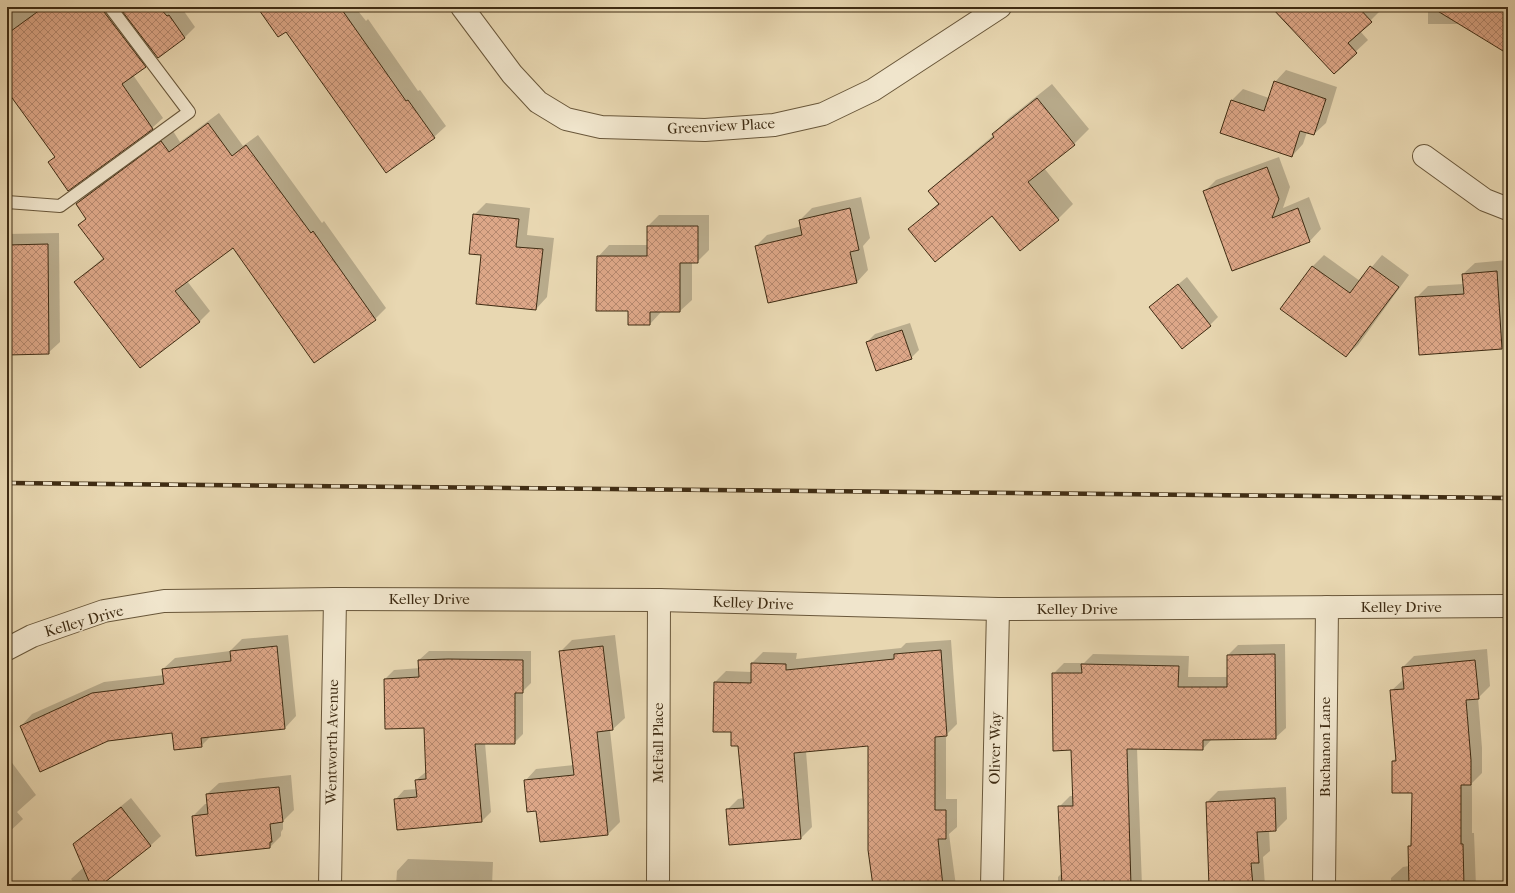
<svg xmlns="http://www.w3.org/2000/svg" width="1515" height="893" font-family="'IM FELL French Canon',serif">
<style>
.shadow{fill:#0003}
.building{fill:url(#building-cross-hatch);stroke:#3f2c13}
.lines{fill:none;stroke-linecap:round;stroke-linejoin:round}
.lane-casing{stroke:#69573a;stroke-width:14}
.street-casing{stroke:#69573a;stroke-width:24}
.lane{stroke:#f0e5cc;stroke-width:12}
.street{stroke:#f0e5cc;stroke-width:22}
.rail-casing{stroke:#3f2c13;stroke-width:4.5}
.rail{stroke:#f0e5cc;stroke-width:3;stroke-dasharray:9;stroke-linecap:butt}
.labels{text-anchor:middle;stroke-width:3;stroke-linejoin:round;paint-order:stroke}
.street-label{font-size:15px;fill:#3f2c13;stroke:#f0e5cc}
</style>
<defs>
<pattern id="building-cross-hatch" width="8" height="8" patternUnits="userSpaceOnUse"><rect width="8" height="8" fill="#dda788"/><path d="M0 0l8 8M0 8l8-8" fill="none" stroke="#b5886e"/></pattern>
</defs>
<rect width="100%" height="100%" fill="#e8d7b1"/>
<filter id="stains"><feTurbulence type="fractalNoise" baseFrequency=".005" numOctaves="4"/><feColorMatrix values="0 0 0 0 .2 0 0 0 0 .09 0 0 0 0 .02 0 0 0 .5 -.17"/></filter>
<radialGradient id="worn" r=".72"><stop offset=".6" stop-color="#630" stop-opacity="0"/><stop offset="1" stop-color="#630" stop-opacity=".3"/></radialGradient>
<g class="shadow">
<path d="M7,7H181L195,27L184,38L156,55L133,75L163,118L152,128L49,162L55,156L11,95L7,98Z"/>
<path d="M258,7H355L366,21L368,19L418,91L420,90L446,126L434,137L286,31Z"/>
<path d="M1288,7H1380L1382,9L1360,31L1368,40L1334,72Z"/>
<path d="M1428,7H1475L1463,24H1428Z"/>
<path d="M1286,70L1337,87L1326,123L1314,134L1307,132L1303,144L1292,156L1231,101L1243,89L1269,98L1275,82Z"/>
<path d="M1052,84L1089,129L1074,144L1044,168L1073,204L1058,219L992,215L910,229L939,203L929,191L944,177L994,135L993,134L1008,119Z"/>
<path d="M219,113L243,146L258,135L322,223L324,221L386,308L375,319L233,247L187,281L210,311L199,322L75,282L104,257L79,225L86,218L77,204L88,193L173,131L180,142Z"/>
<path d="M1279,157L1290,187L1283,208L1309,197L1321,229L1310,241L1233,270L1204,192L1216,180Z"/>
<path d="M861,197L870,238L863,246L868,270L857,282L756,246L767,235L802,226L800,220L812,208Z"/>
<path d="M486,203L530,208L527,235L554,238L547,297L536,309L482,254L474,215Z"/>
<path d="M659,215H709V250L697,262H692V300L680,311H662L650,324L629,310L598,257L609,245H648V226Z"/>
<path d="M59,233L60,342L48,353L7,354V234Z"/>
<path d="M1324,255L1360,281L1382,255L1409,275L1358,345L1346,356L1281,308L1313,266Z"/>
<path d="M1508,260V347L1420,354L1416,298L1428,286L1464,284L1463,274L1475,263Z"/>
<path d="M1187,277L1218,317L1210,325L1151,307Z"/>
<path d="M910,323L919,350L911,358L867,342L875,334Z"/>
<path d="M288,635L296,716L285,728L211,736L201,746L172,732L21,726L32,714L104,682L164,675L163,669L175,658L230,651L242,639Z"/>
<path d="M615,635L625,718L613,729L610,730L620,822L608,834L541,841L537,810L525,781L536,769L574,765L560,652L572,640Z"/>
<path d="M951,640L957,724L946,735V799H957V827L949,834L956,886H874L869,744L806,751L812,827L801,838L727,810L738,799L744,798L739,745L732,731L715,682L726,671L752,672V663L763,652L797,653L796,659L901,648L906,643Z"/>
<path d="M1285,644L1286,728L1275,738L1212,739L1203,749L1137,748L1142,886H1058V877L1062,873L1059,807L1070,796H1074L1072,749L1053,674L1064,663H1084L1093,654L1189,656L1188,677H1228V655L1238,645Z"/>
<path d="M1487,649L1490,686L1478,698L1482,748V773L1472,783V833H1474L1476,886H1391V878L1403,867L1409,866V847L1412,843L1413,792L1393,761L1396,758L1391,691L1404,679L1403,667L1414,656Z"/>
<path d="M429,651H531V683L523,691V734L514,743H485L491,812L482,821L395,800L404,790L417,789L416,780L427,771L425,727L386,728L385,679L394,670L420,668L419,660Z"/>
<path d="M7,756L36,795L17,812L23,819L7,834Z"/>
<path d="M291,775L294,810L283,821V829L281,832V836L270,847L193,816L205,804H208L207,794L219,783Z"/>
<path d="M1286,787L1287,819L1276,830H1269L1270,851L1263,857L1265,886H1209L1207,802L1218,791Z"/>
<path d="M131,798L161,836L151,845L106,880L105,886H76L71,879L84,867L74,845Z"/>
<path d="M408,859L493,862L492,885L614,883V886H396L397,871Z"/>
<path d="M818,883V886H750Z"/>
</g>
<g class="building">
<path d="M44,7H103L104,12L146,67L122,84L153,129L68,191L48,162L55,157L7,91V34Z"/>
<path d="M119,7H159L167,16L169,15L185,38L158,58Z"/>
<path d="M257,7H340L406,101L408,100L435,138L386,173L286,32L278,37Z"/>
<path d="M1271,7H1358L1372,22L1348,43L1357,53L1334,74Z"/>
<path d="M1431,7H1508V54Z"/>
<path d="M1274,81L1326,99L1314,135L1300,131L1292,157L1220,133L1231,100L1264,111Z"/>
<path d="M1037,98L1075,145L1028,182L1059,220L1020,251L992,216L935,262L908,229L939,204L928,191L994,137L992,134Z"/>
<path d="M208,123L232,156L246,145L311,233L313,231L376,320L314,363L233,248L175,291L200,322L140,368L74,282L104,259L78,225L86,219L76,204L161,141L169,152Z"/>
<path d="M1267,167L1279,199L1272,218L1298,208L1310,242L1232,271L1203,191Z"/>
<path d="M850,208L859,250L850,252L857,283L768,303L755,246L802,235L799,220Z"/>
<path d="M473,214L519,219L516,247L543,249L536,310L476,304L481,255L469,254Z"/>
<path d="M647,226H698V263H680V312H650V325H628V311H596L597,256H647Z"/>
<path d="M48,244L49,354L7,355V245Z"/>
<path d="M1312,266L1350,293L1370,266L1399,287L1346,357L1280,309Z"/>
<path d="M1497,271L1502,349L1419,355L1415,297L1464,294L1462,274Z"/>
<path d="M1178,284L1211,326L1182,349L1149,307Z"/>
<path d="M902,330L912,359L876,371L866,342Z"/>
<path d="M277,646L285,729L201,738L202,747L174,750L172,733L108,741L40,772L20,726L92,693L164,684L162,669L231,661L230,651Z"/>
<path d="M603,646L613,730L597,732L608,835L540,842L536,811L527,812L524,780L574,775L559,651Z"/>
<path d="M941,650L947,736L935,737V810H946V839H938L943,886H873L868,850V746L794,753L801,839L729,845L726,809L744,808L738,746H731V732H713L714,682L751,683V663L786,664V670L894,659V654Z"/>
<path d="M1275,654L1276,739L1203,740V750L1127,749L1131,886H1062L1058,806H1073L1071,750L1053,751L1052,673H1082L1081,664L1179,666L1178,687H1227V655Z"/>
<path d="M448,659L523,660V693H515V744H475L482,822L397,830L394,799L417,797L415,780L426,779L424,728L385,729L384,679L419,677L418,660Z"/>
<path d="M1475,660L1479,699L1466,700L1471,760V785H1461V844H1463L1464,886H1409L1408,846H1411L1412,793H1392V761H1396L1390,690L1404,689L1402,667Z"/>
<path d="M279,787L283,822L270,824L272,842H270V848L196,856L192,816L208,814L206,794Z"/>
<path d="M1275,798L1276,831L1257,832L1259,863H1251L1253,886H1209L1206,802Z"/>
<path d="M121,807L151,846L100,886H91L73,844Z"/>
</g>
<g class="lines">
<defs>
<path id="lane" d="M7,202L60,206L189,112L110,7"/>
<g id="street">
<path d="M462,7L512,74L538,102L566,119L601,127L705,130L774,125L823,114L873,90L1000,7"/>
<path d="M1424,156L1485,200L1508,209"/>
<path d="M7,649L32,636L104,611L164,601L335,599L659,600L998,609L1508,606"/>
<path d="M330,886L335,599"/>
<path d="M658,886L659,600"/>
<path d="M992,886L998,609"/>
<path d="M1324,886L1327,607"/>
</g>
</defs>
<use href="#lane" class="lane-casing"/>
<use href="#street" class="street-casing"/>
<use href="#lane" class="lane"/>
<use href="#street" class="street"/>
<defs>
<path id="rail" d="M7,483L1508,498"/>
</defs>
<use href="#rail" class="rail-casing"/>
<use href="#rail" class="rail"/>
</g>
<g class="labels">
<g class="street-label">
<text transform="translate(721 126) rotate(-3)" y="5">Greenview Place</text>
<text x="429" y="604">Kelley Drive</text>
<text transform="translate(753 603) rotate(2)" y="5">Kelley Drive</text>
<text x="1401" y="612">Kelley Drive</text>
<text x="1077" y="614">Kelley Drive</text>
<text transform="translate(84 621) rotate(-16)" y="5">Kelley Drive</text>
<text transform="translate(332 742) rotate(-89)" y="5">Wentworth Avenue</text>
<text transform="translate(658 743) rotate(-90)" y="5">McFall Place</text>
<text transform="translate(1325 747) rotate(-90)" y="5">Buchanon Lane</text>
<text transform="translate(995 748) rotate(-89)" y="5">Oliver Way</text>
</g>
</g>
<rect width="1515" height="893" fill="none" stroke="#e8d7b1" stroke-width="24"/>
<rect x="8" y="8" width="1499" height="877" fill="none" stroke="#3f2c13" stroke-width="2"/>
<rect x="12" y="12" width="1491" height="869" fill="none" stroke="#3f2c13"/>
<rect width="100%" height="100%" filter="url(#stains)"/>
<rect width="100%" height="100%" fill="url(#worn)"/>
</svg>
